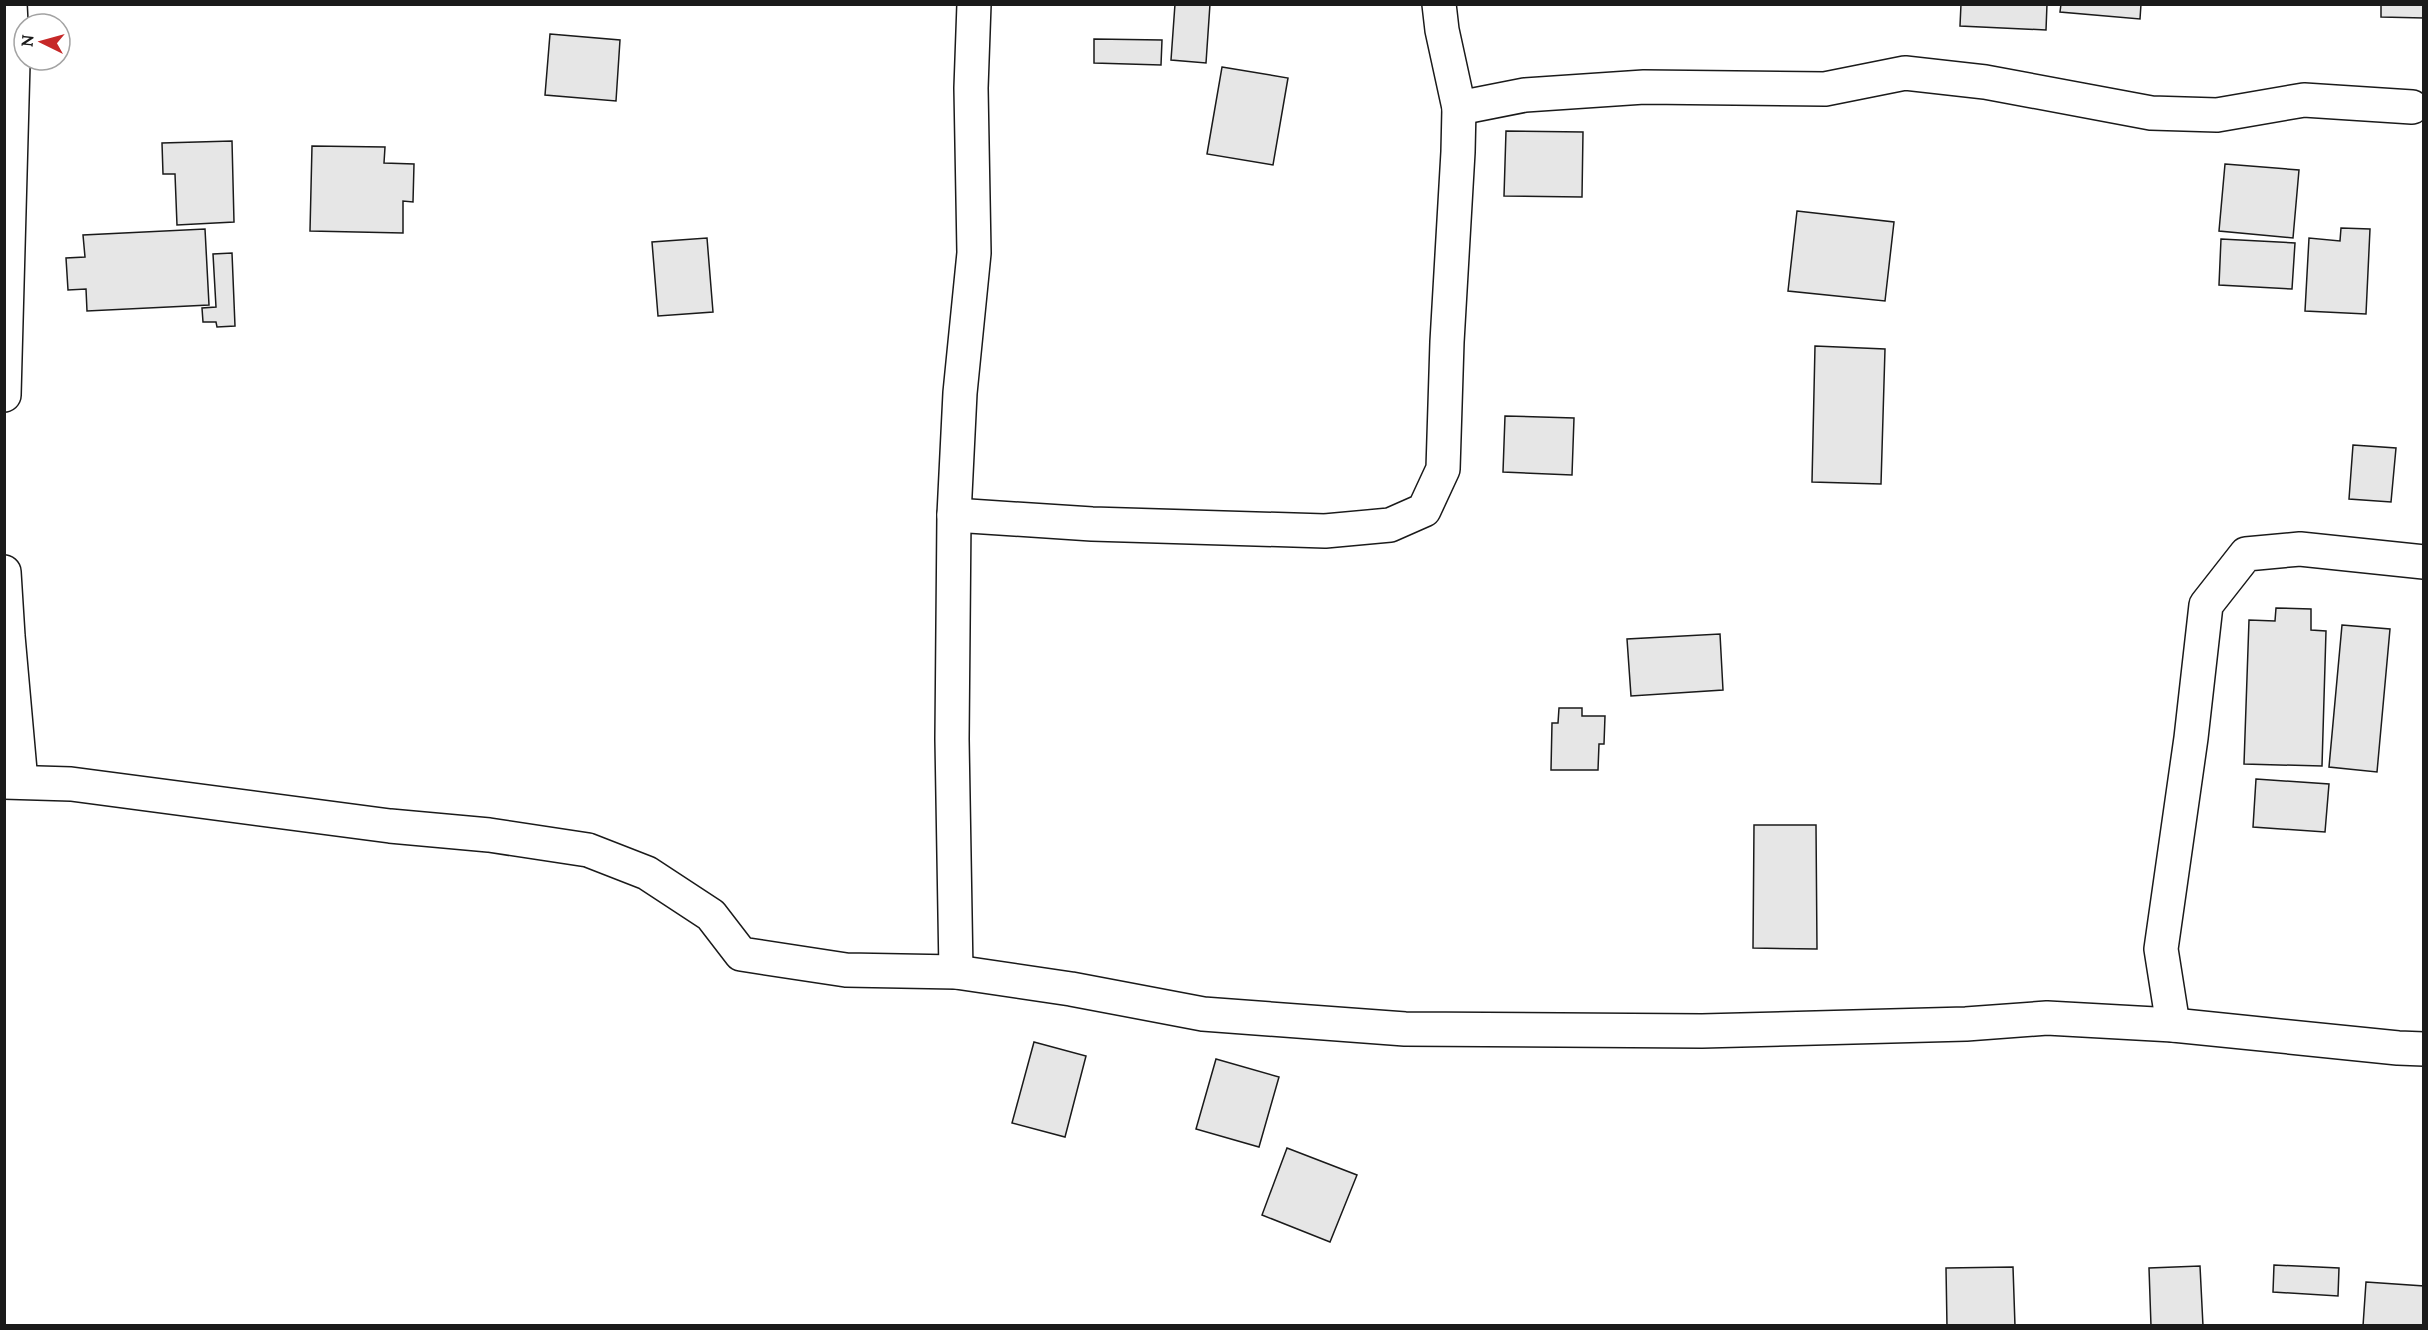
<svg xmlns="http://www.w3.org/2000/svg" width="2428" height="1330" font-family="Lora,serif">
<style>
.building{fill:#e6e6e6;stroke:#1a1a1a;stroke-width:1.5}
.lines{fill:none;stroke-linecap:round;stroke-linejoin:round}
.minor-casing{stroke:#1a1a1a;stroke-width:36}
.minor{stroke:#fff;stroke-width:33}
</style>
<rect width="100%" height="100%" fill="#fff"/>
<g class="building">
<path d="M1175,4H1210L1206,63L1171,60Z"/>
<path d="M1961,4H2047L2046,30L1960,26Z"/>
<path d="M2061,4H2141L2140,19L2060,12Z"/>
<path d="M2381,4H2424V18L2381,17Z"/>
<path d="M550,34L620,40L616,101L545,95Z"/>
<path d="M1094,39L1162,40L1161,65L1094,63Z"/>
<path d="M1222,67L1288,78L1273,165L1207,154Z"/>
<path d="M1506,131L1583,132L1582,197L1504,196Z"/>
<path d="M232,141L234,222L177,225L175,174H163L162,143Z"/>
<path d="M312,146L385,147L384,163L414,164L413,202L403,201V233L310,231Z"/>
<path d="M2225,164L2299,170L2293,238L2219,231Z"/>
<path d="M1797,211L1894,222L1885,301L1788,291Z"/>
<path d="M2341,228L2370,229L2366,314L2305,311L2309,238L2340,241Z"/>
<path d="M205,229L209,305L87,311L86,289L68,290L66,258L85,257L83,235Z"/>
<path d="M707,238L713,312L658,316L652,242Z"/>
<path d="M2221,239L2295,243L2292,289L2219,285Z"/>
<path d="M232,253L235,326L217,327L216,322H203L202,308L216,307L213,254Z"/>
<path d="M1815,346L1885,349L1881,484L1812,482Z"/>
<path d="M1505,416L1574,418L1572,475L1503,472Z"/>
<path d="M2353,445L2396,448L2391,502L2349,499Z"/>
<path d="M2276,608L2311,609V630L2326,631L2322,766L2244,764L2249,620L2275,621Z"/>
<path d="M2342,625L2390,629L2377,772L2329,767Z"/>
<path d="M1720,634L1723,690L1631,696L1627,639Z"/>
<path d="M1559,708H1582V716H1605L1604,744H1599L1598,770H1551L1552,723H1558Z"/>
<path d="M2256,779L2329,784L2325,832L2253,827Z"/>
<path d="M1754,825H1816L1817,949L1753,948Z"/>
<path d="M1034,1042L1086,1056L1065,1137L1012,1123Z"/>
<path d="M1216,1059L1279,1077L1259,1147L1196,1129Z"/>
<path d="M1287,1148L1357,1175L1330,1242L1262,1215Z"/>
<path d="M2274,1265L2339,1268L2338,1296L2273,1292Z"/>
<path d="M2200,1266L2203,1326H2151L2149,1268Z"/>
<path d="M2013,1267L2015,1326H1947L1946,1268Z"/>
<path d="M2366,1282L2424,1286V1326H2363Z"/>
</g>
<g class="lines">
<defs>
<g id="minor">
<path d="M1459,108L1525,95L1644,87L1825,89L1905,73L1985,82L2151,113L2217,115L2304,100L2412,107"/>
<path d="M4,395L13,63L10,4"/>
<path d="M954,515L1092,524L1325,531L1390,525L1424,510L1443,469L1447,342L1458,152L1459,108L1442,30L1439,4"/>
<path d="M4,572L8,636L21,782"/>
<path d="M4,782L71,784L390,826L489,835L588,850L647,873L711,915L741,954L846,970L956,972L1071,989L1203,1014L1405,1029L1702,1031L1966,1024L2047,1018L2173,1025L2398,1048L2424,1049"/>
<path d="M956,972L952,739L954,515L960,393L974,253L971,88L974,4"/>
<path d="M2173,1025L2161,949L2191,738L2206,605L2246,554L2300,549L2424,562"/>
</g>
</defs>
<use href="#minor" class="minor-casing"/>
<use href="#minor" class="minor"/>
</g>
<rect width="2428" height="1330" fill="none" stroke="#1a1a1a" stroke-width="12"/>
<g transform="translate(42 42) rotate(275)"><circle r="28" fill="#ffffff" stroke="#a3a3a3" stroke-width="1.5"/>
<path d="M0-4.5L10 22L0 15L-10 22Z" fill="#c62828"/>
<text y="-9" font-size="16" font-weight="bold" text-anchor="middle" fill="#1a1a1a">N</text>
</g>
</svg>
